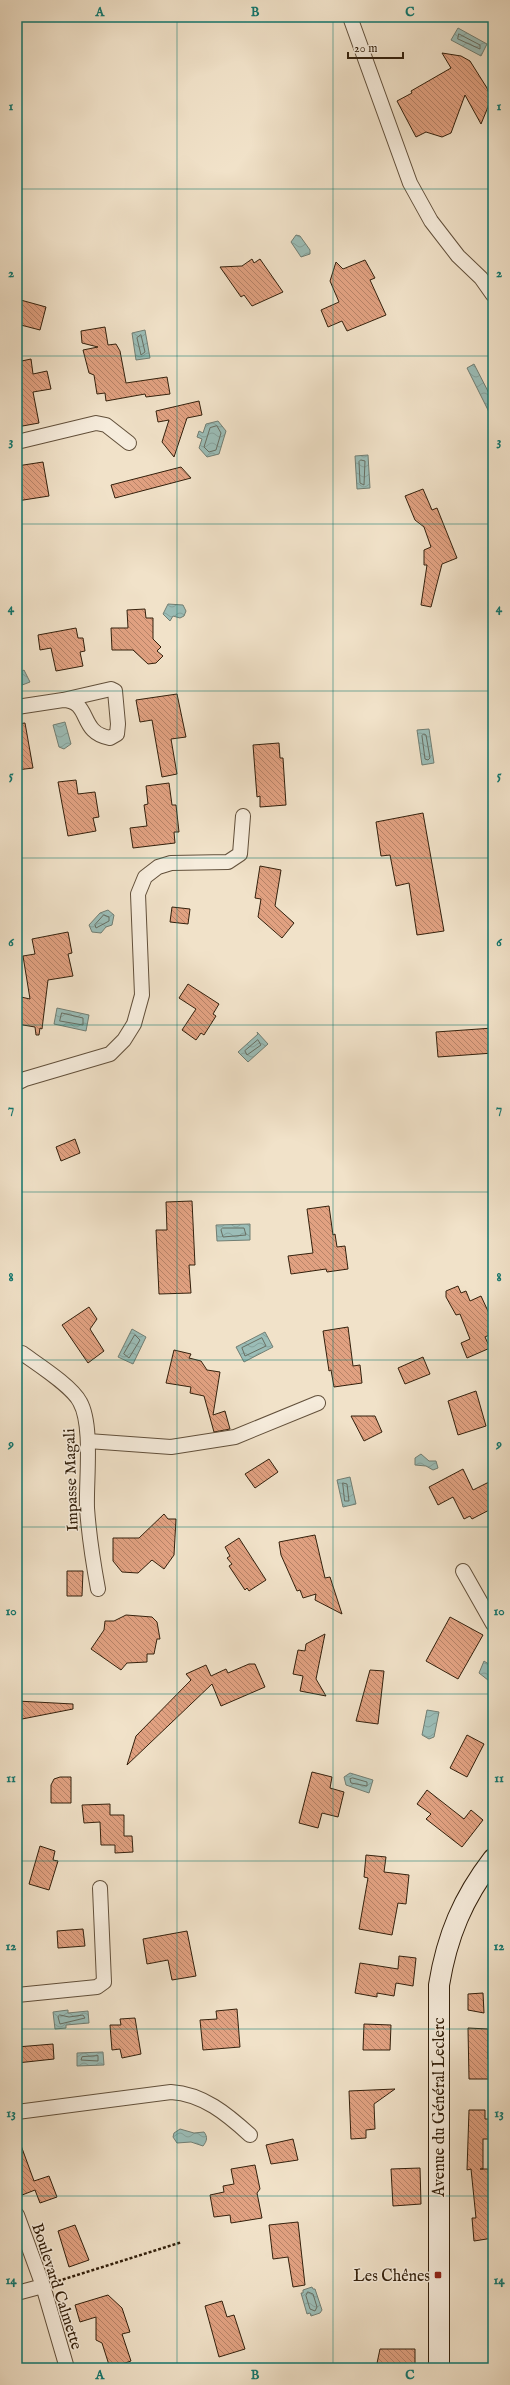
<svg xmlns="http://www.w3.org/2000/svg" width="510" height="2385" font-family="'IM FELL English',serif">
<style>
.water{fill:url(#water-waves);stroke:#717e73}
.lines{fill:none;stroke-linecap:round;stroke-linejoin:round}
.shore{stroke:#676e62;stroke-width:1}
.building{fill:url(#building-back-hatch);stroke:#33200c}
.street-casing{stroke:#62503b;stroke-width:16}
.secondary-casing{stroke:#33200c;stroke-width:22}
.path{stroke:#33200c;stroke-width:2.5;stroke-dasharray:3 2;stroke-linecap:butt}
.street{stroke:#f6ecdc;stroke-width:14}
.secondary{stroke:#f6ecdc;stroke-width:20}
.grid{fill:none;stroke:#0f766e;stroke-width:1;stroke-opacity:0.55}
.poi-dot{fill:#8f2418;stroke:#f6ecdc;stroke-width:1.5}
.labels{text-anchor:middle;stroke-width:3;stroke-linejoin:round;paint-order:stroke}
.street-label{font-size:16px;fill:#33200c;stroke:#f6ecdc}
.poi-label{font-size:16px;fill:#33200c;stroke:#f6ecdc;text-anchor:end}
.neatline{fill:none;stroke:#0f766e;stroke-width:1.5}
.grid-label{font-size:13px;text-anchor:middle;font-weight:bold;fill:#0f766e}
</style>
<defs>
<pattern id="water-waves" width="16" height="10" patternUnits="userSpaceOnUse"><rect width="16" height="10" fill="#9bbdb7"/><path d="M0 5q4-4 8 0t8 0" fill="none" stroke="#86a29c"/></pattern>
<pattern id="building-back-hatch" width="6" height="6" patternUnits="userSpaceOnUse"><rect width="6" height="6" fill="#e1a181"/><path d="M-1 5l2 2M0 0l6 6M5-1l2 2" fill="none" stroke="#b78368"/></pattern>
</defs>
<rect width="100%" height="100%" fill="#f1e2c9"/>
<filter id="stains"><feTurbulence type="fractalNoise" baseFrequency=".005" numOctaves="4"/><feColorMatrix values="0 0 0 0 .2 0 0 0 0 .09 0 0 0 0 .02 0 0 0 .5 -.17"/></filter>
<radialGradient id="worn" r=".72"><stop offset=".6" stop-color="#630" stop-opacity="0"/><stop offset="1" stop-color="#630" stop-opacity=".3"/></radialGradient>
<g class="water">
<path d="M458,28L487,44L481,56L451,40Z"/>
<path d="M296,235L300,236L310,250V254L301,257L291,242Z"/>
<path d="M145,330L150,358L136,360L132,333Z"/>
<path d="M474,364L493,401V420L467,368Z"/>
<path d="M218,421L226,431L219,454L207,457L199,448L202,439L197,437L199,431L203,433L206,424Z"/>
<path d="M368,455L370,488L357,489L355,456Z"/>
<path d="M168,604L183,605L186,611L184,616L180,618L173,616L170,621L163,614Z"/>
<path d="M24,670L30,682L17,687V674Z"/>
<path d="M65,722L71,744L64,749L59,747L53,725Z"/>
<path d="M429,729L434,763L422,765L417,730Z"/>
<path d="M108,910L114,915L112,925L106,927L101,933L92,932L89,925L100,913Z"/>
<path d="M57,1008L89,1015L86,1031L54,1024Z"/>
<path d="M257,1032L268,1044L248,1062L238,1052L258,1034Z"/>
<path d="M250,1224V1240L217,1241L216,1225Z"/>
<path d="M132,1329L146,1337L133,1364L118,1357Z"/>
<path d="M265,1332L273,1347L244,1362L236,1347Z"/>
<path d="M421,1454L429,1461H436L438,1468L433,1470L426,1466L415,1465V1458Z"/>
<path d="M350,1477L356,1504L343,1507L337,1480Z"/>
<path d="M484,1661L493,1667V1684L479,1673Z"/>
<path d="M427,1710L439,1712L434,1737L429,1739L422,1735Z"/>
<path d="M350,1773L373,1780L369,1793L346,1785L344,1777Z"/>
<path d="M68,2010V2013L88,2011L89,2023L66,2025V2028L55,2029L53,2012Z"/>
<path d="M103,2052L104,2065L77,2066V2053Z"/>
<path d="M180,2129L194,2133L204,2132C208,2137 207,2141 203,2146L191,2142L177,2143L173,2137L174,2133Z"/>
<path d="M312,2287L313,2289H315L322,2310L320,2313L311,2316L310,2313L307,2314L301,2293H303V2290Z"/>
</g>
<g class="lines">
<g class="shore">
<path d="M459,34L480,45V49L458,39Z"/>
<path d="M141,335L145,352L141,355L137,338Z"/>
<path d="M217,426L221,433L216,450L209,452L204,447L210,428Z"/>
<path d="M361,460L365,461L364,485L360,483L359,462Z"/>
<path d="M424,734L426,735L430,758L428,760L425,759L422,736Z"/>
<path d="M104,915L109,917V921L96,928L95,925Z"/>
<path d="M62,1013L83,1018V1025L60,1021Z"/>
<path d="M258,1040L261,1045L247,1055L245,1051Z"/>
<path d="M223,1228H244L246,1235L223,1237L221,1230Z"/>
<path d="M135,1335L140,1340L129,1358L124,1354Z"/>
<path d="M262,1338L266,1346L245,1356L242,1348Z"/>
<path d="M343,1483L347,1484L349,1501H345Z"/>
<path d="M353,1778L367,1782V1786L351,1783L350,1779Z"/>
<path d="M60,2015L69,2017L83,2015L85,2018L60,2024L58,2017Z"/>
<path d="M98,2056V2061L81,2060L82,2057Z"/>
<path d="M308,2292L313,2294L317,2307L315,2311L310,2309L306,2296Z"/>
</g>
</g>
<g class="building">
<path d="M442,53L461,56L470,61L487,88L490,97L488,107L481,124L465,95L451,133L442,137L426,132L416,137L397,101L412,93L411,91L451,68Z"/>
<path d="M252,259L254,263L260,259L283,292L252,306L244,295L241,297L220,267L242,266Z"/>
<path d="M365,260L375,278L370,280L386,315L347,331L342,321L328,327L321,310L339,302L330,281L336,262L343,269Z"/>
<path d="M17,299L46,307L40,330L17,324Z"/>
<path d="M105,327L108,345L116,344L120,351L126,383L167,377L170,394L146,397L145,394L106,401L105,393L97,394L94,375L89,373L83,350L98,347L82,343L81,331Z"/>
<path d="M31,359L33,374L47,371L51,389L33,392L39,423L17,427V362Z"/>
<path d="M199,401L202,415L187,418L174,457L162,442L169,420L158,422L156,411Z"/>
<path d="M43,462L49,496L17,501V466Z"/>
<path d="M181,467L191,478L115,498L111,485Z"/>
<path d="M423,489L432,510L437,508L457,558L442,564L431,607L421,605L427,565H424V550L431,547L424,527L415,520L405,496Z"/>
<path d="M145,609L146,618H153V639L161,647L157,651L163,656L156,663L148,664L133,650H112L111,628H128L127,610Z"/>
<path d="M76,628L78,638H83L85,651L80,652L83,666L56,671L51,648L40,650L38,635Z"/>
<path d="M177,694L186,737L171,739L177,774L162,777L152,720L140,722L136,700Z"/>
<path d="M25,723L33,768L17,770V724Z"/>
<path d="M279,743L280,758H283L286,805L260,807V796L257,797L253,745Z"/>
<path d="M76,780L78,794L95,792L99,817L93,818L96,831L68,836L58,782Z"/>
<path d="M169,783L172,805H176L179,832H174L175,843L133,848L130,828L147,826L144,805L148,804L146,786Z"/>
<path d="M423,813L444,931L417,935L409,883L396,886L390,855L381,856L376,822Z"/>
<path d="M260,866L281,870L275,906L294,923L282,938L258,917L261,899L255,898Z"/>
<path d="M172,907L190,909L188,924L170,922Z"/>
<path d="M68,932L72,953L68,954L73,976L48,980L42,1029L40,1028L39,1035H36L35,1027L17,1024V1004L19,1005L21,997L30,999L23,956L35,954L32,939Z"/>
<path d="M188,984L219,1004L213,1014L216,1016L204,1035L201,1033L196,1040L182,1030L196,1009L179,998Z"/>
<path d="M493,1028V1053L438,1057L436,1032Z"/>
<path d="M75,1139L80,1153L61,1161L56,1147Z"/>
<path d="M192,1201L195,1265H189L191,1293L159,1294L156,1230H167L166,1202Z"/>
<path d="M329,1206L333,1235L335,1234L337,1247L345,1246L348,1269L327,1272L326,1269L291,1274L288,1256L313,1253L307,1209Z"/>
<path d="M458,1286L461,1293L466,1291L470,1301L481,1296L493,1322V1333L485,1337L490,1348L467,1358L461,1343L470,1339L460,1314L456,1315L446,1297V1291Z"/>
<path d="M89,1307L97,1319L90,1329L104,1351L88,1363L62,1325Z"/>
<path d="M348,1327L353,1366L360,1365L362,1383L334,1387L331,1370L329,1371L323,1331Z"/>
<path d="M174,1350L191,1354L189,1358L201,1361L207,1370L220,1372L213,1415L225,1411L230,1429L214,1432L204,1396L190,1393L191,1387L166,1383Z"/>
<path d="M423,1357L430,1374L405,1384L398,1368Z"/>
<path d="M476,1391L486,1426L458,1435L448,1401Z"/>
<path d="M351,1416H375L382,1432L364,1441Z"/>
<path d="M269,1459L278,1472L255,1488L245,1474Z"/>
<path d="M463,1469L473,1490L493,1480V1508L472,1519L470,1516L464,1519L453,1497L438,1505L429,1487Z"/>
<path d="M164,1514L168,1519H176L174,1555L164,1569L152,1560L138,1573L122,1572L113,1561V1538H139Z"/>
<path d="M315,1535L325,1578L330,1577L342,1614L315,1600L316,1594L303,1598L300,1590L297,1591L281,1555L279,1542Z"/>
<path d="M239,1538L266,1580L249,1591L247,1588L245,1590L229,1566L232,1564L227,1558L230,1556L225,1547Z"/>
<path d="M67,1571H83L82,1596H67Z"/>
<path d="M126,1615L152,1617L157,1622L160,1639H157L154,1654H147V1662L127,1663L121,1670L91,1649L104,1630L105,1621H114Z"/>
<path d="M450,1617L483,1635L458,1679L426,1661Z"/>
<path d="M325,1634L316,1679L326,1696L300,1691L303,1676L293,1674L298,1650L305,1651L306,1644Z"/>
<path d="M249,1664H255L265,1687L221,1706L212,1684L127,1765L136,1736L191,1680L186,1674L206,1665L211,1676L226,1669L228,1673Z"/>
<path d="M370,1670L384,1671L378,1724L356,1721Z"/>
<path d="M17,1701L73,1704V1709L17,1720Z"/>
<path d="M467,1735L484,1744L467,1777L450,1768Z"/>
<path d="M312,1772L332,1777L330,1788L344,1792L338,1817L322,1813L318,1828L299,1823Z"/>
<path d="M60,1777H71V1803H51V1785L54,1779Z"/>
<path d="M427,1790L464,1819L471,1810L483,1820L462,1847L426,1819L431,1814L417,1804Z"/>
<path d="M110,1804V1815H124V1836H132L133,1852L115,1853V1845H101L100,1822L84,1823L82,1805Z"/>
<path d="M40,1846L55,1851L53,1860L58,1861L49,1890L29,1884Z"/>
<path d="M366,1855L386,1857L384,1872L409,1875L406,1904L398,1903L392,1935L359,1929L368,1878L364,1877Z"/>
<path d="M83,1929L85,1946L58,1948L57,1931Z"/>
<path d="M187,1931L196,1976L172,1980L168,1960L147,1964L143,1939Z"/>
<path d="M399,1956L416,1958L413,1986L396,1983L394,1996L377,1993V1997L355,1993L360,1963L398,1969Z"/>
<path d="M483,1993L484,2013L468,2010V1994Z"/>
<path d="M237,2009L240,2047L203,2050L200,2020L217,2019L216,2011Z"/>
<path d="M135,2018L141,2054L122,2058L120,2049L112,2050L110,2025H121L120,2019Z"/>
<path d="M364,2024L391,2025L390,2050H363Z"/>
<path d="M468,2028L488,2029V2059H493V2079H469Z"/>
<path d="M53,2044L54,2059L17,2063V2047Z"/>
<path d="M395,2089L374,2104L375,2129L366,2130V2138L351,2139L349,2091Z"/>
<path d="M469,2110H485V2119H493V2139H483V2169H480H488L493,2209V2238L474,2241L472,2218H476L471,2169L467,2170Z"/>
<path d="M293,2139L298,2160L271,2164L266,2145Z"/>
<path d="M17,2140H19L34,2181L49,2176L57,2197L40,2203L35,2190L17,2197Z"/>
<path d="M255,2165L260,2189L257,2193L262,2218L231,2223L230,2215L214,2217L210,2195L224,2192L223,2186L234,2184L231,2169Z"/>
<path d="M420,2168L421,2204L393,2206L391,2169Z"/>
<path d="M298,2222L305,2285L293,2287L288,2257L273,2259L269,2225Z"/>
<path d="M75,2225L89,2260L69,2267L58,2231Z"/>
<path d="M108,2295L122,2308L130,2332L122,2334L131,2361L110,2368L102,2343L96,2340V2317L80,2322L75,2305Z"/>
<path d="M222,2301L227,2317L234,2315L245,2349L219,2357L205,2306Z"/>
<path d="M380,2349H415V2368H376Z"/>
</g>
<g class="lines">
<defs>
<g id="street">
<path d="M350,17L410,183L431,221L458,256L481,278L493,295"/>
<path d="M17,442L96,423L106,425L129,443"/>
<path d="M17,707L63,700L111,689L115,691L118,724L117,734L110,738C78,733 92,701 63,700"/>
<path d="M17,1083L25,1079L110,1054L124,1040L134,1024L142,995L138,894L145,877L158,867L171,863L228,862L240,854L243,816"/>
<path d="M17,1353H22C37,1364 72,1386 80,1402C93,1425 86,1480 87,1508C89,1536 93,1562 98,1589"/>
<path d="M88,1441L171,1447L235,1437L318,1403"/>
<path d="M463,1571L493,1624"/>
<path d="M17,1995L97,1987L104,1982L100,1888"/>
<path d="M17,2112L171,2092C203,2094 227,2114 250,2135"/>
<path d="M17,2215L43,2286L67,2368"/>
<path d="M17,2293L43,2286"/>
</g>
<path id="secondary" d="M439,2368V1985C447,1936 463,1898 493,1859"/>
</defs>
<use href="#street" class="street-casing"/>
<use href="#secondary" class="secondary-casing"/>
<path class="path" d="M58,2281L182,2242"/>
<use href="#street" class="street"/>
<use href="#secondary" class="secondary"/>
</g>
<path class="grid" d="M177,17V2368M333,17V2368M17,189H493M17,356H493M17,524H493M17,691H493M17,858H493M17,1025H493M17,1192H493M17,1360H493M17,1527H493M17,1694H493M17,1861H493M17,2029H493M17,2196H493"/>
<rect class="poi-dot" x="434" y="2271" width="8" height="8" rx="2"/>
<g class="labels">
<g class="street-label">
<text transform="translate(70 1480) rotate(-92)" y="6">Impasse Magali</text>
<text transform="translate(438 2107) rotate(-90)" y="6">Avenue du Général Leclerc</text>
<text transform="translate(58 2286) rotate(72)" y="6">Boulevard Calmette</text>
</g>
<g class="poi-label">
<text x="430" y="2281">Les Chênes</text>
</g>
</g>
<rect width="510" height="2385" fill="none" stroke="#f1e2c9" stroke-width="44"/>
<path d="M348 52v6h55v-6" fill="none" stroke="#33200c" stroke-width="2"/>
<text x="354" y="52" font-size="12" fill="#33200c" stroke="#f6ecdc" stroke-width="3" paint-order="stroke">20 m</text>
<rect x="22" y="22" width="466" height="2341" class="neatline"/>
<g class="grid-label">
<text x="100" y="16">A</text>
<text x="255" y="16">B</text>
<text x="410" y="16">C</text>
<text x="11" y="110">1</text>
<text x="499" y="110">1</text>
<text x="11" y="277">2</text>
<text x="499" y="277">2</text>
<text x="11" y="445">3</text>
<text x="499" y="445">3</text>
<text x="11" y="612">4</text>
<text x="499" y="612">4</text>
<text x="11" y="779">5</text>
<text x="499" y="779">5</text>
<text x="11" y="946">6</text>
<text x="499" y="946">6</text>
<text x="11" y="1113">7</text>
<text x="499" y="1113">7</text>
<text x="11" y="1281">8</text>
<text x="499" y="1281">8</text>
<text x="11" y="1448">9</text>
<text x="499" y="1448">9</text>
<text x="11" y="1615">10</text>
<text x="499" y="1615">10</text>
<text x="11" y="1782">11</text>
<text x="499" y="1782">11</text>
<text x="11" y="1950">12</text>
<text x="499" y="1950">12</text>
<text x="11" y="2117">13</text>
<text x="499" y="2117">13</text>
<text x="11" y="2284">14</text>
<text x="499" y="2284">14</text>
<text x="100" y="2379">A</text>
<text x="255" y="2379">B</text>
<text x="410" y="2379">C</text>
</g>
<rect width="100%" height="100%" filter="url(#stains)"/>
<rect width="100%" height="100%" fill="url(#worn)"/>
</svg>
